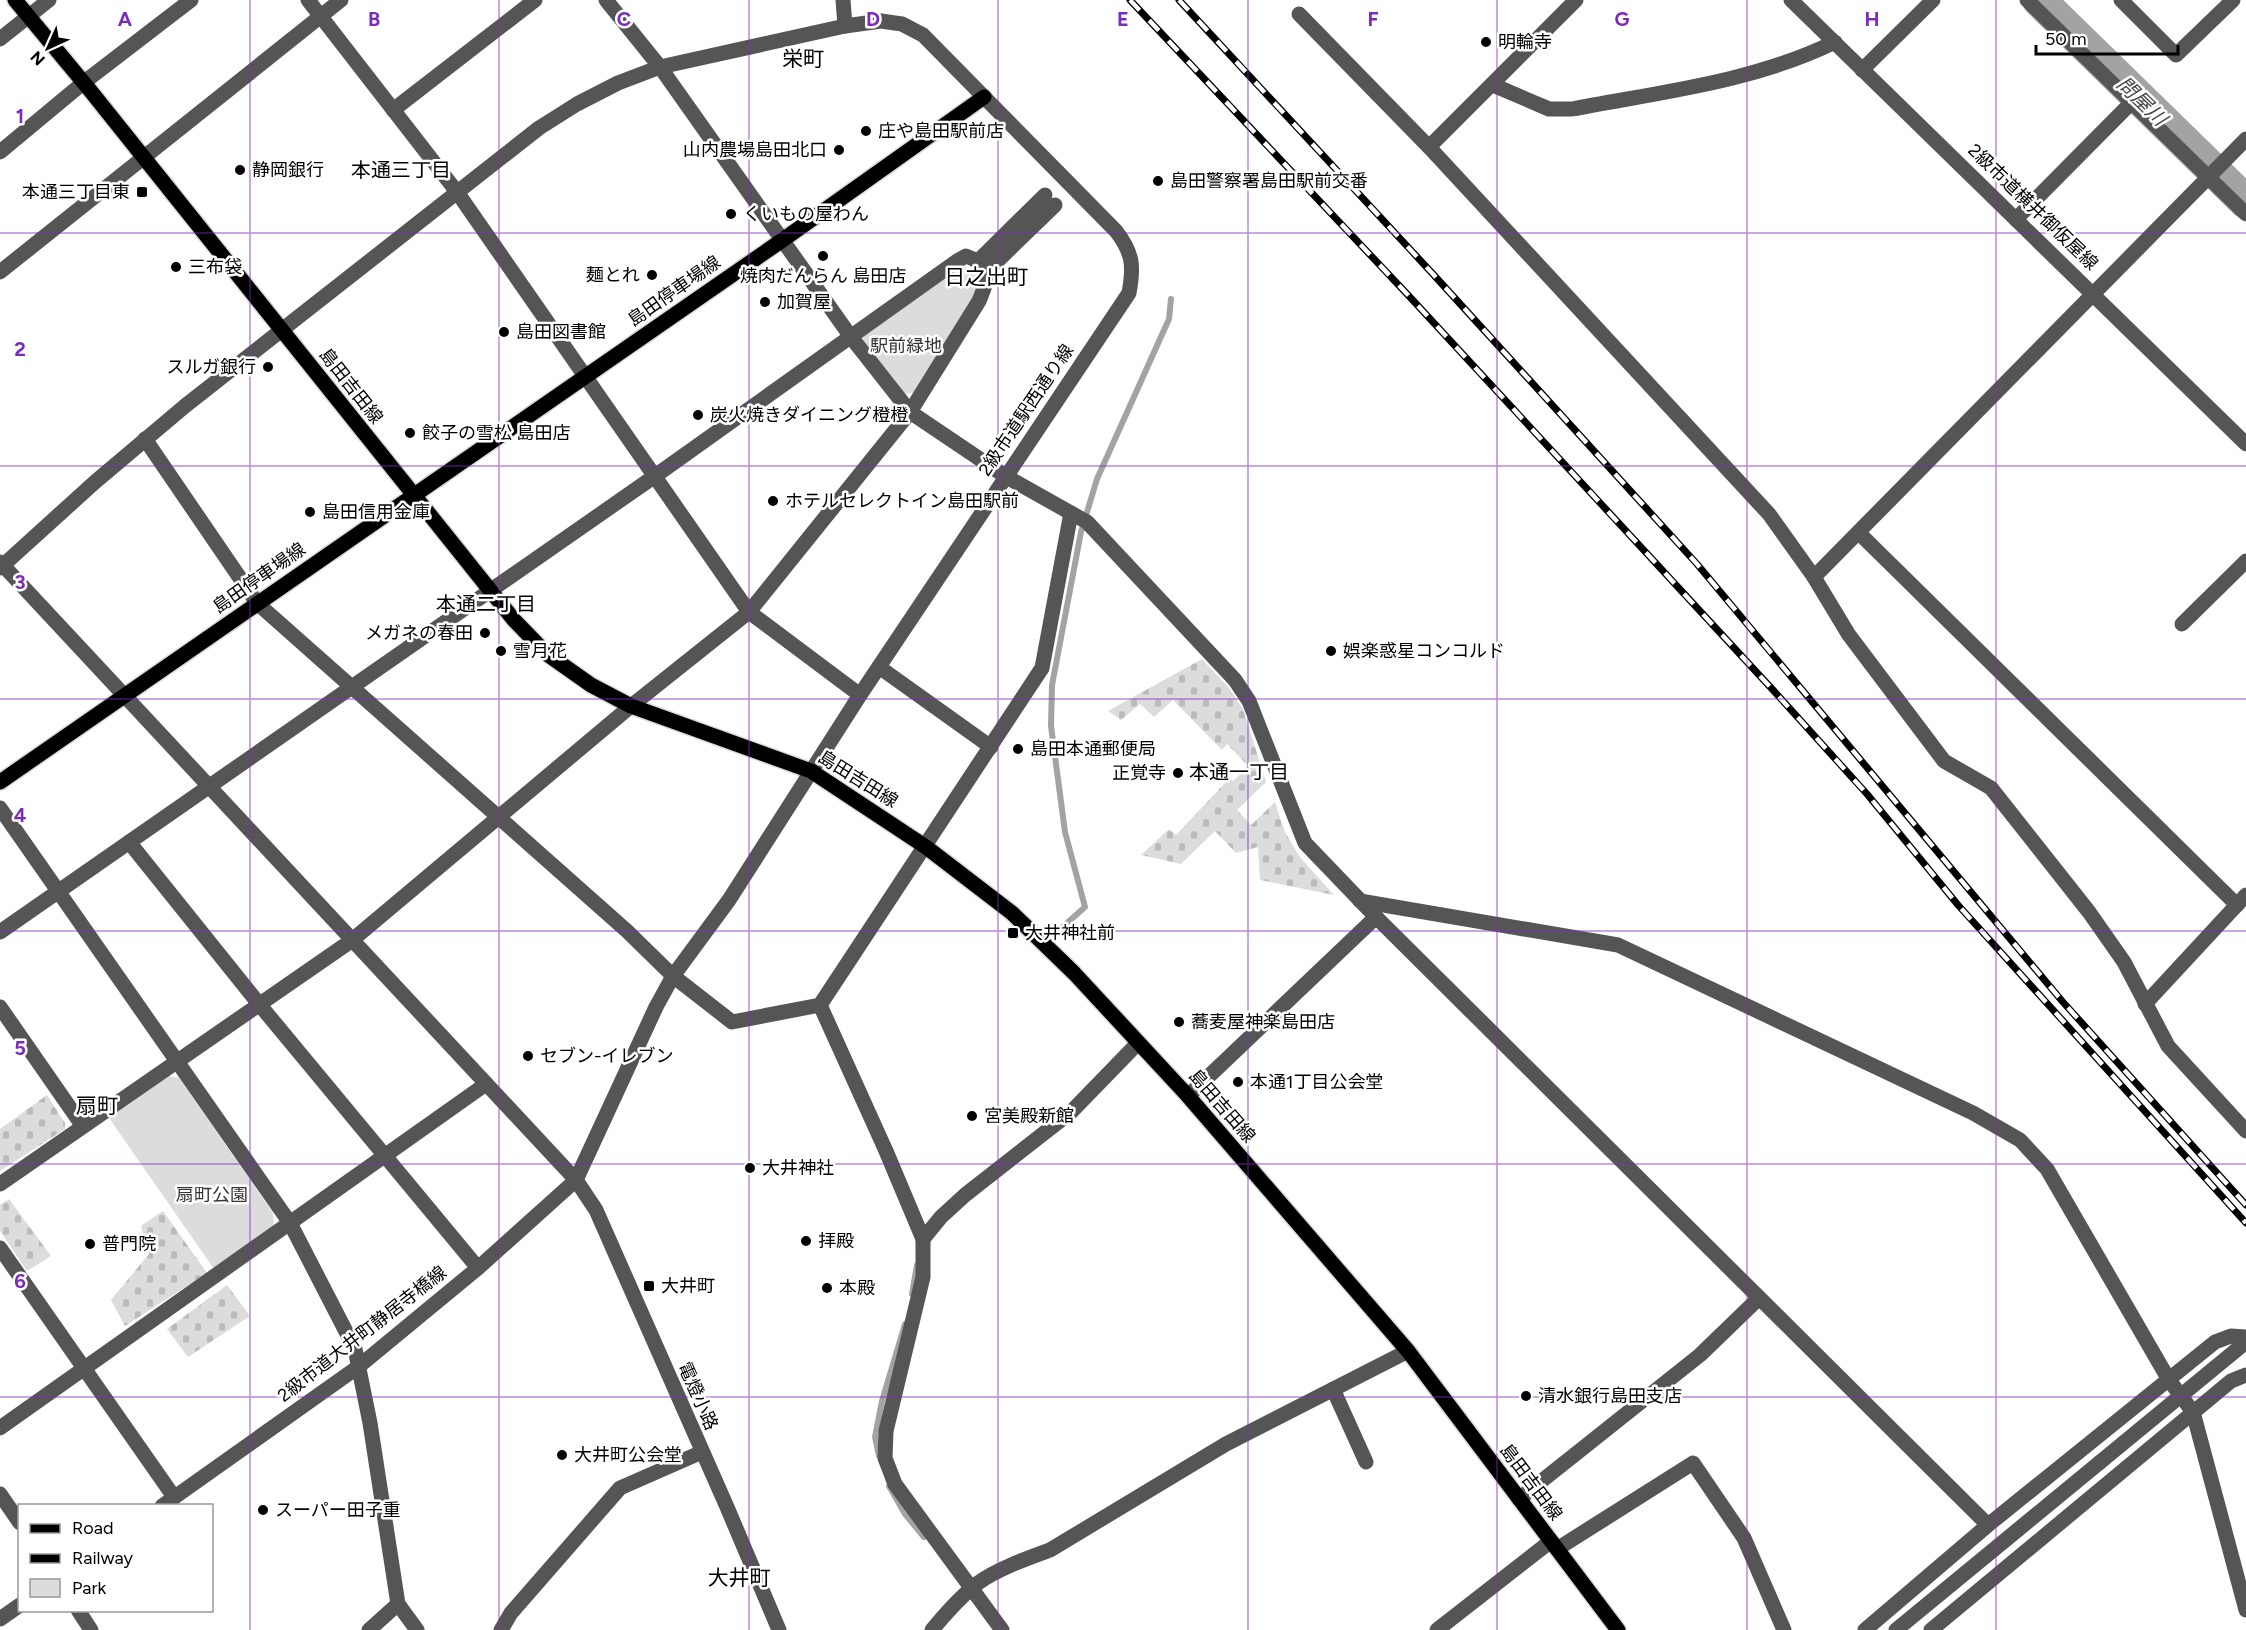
<svg xmlns="http://www.w3.org/2000/svg" width="2246" height="1630" font-family="Figtree,'Noto Sans JP',sans-serif">
<style>
.green{fill:#dcdcdc}
.cemetery{fill:url(#cemetery-stones)}
.lines{fill:none;stroke-linecap:round;stroke-linejoin:round}
.stream{stroke:#a3a3a3;stroke-width:6}
.river{stroke:#a3a3a3;stroke-width:34}
.major-casing{stroke:#dbdbdb;stroke-width:18}
.minor{stroke:#555;stroke-width:15}
.major{stroke:#000;stroke-width:15}
.rail-casing{stroke:#000;stroke-width:7}
.rail{stroke:#fff;stroke-width:4.5;stroke-dasharray:14;stroke-linecap:butt}
.minor-bridge{stroke:#555;stroke-width:15}
.grid{fill:none;stroke:#7b2cbf;stroke-width:1.5;stroke-opacity:0.55}
.poi-dot{fill:#000;stroke:#fff;stroke-width:2}
.labels{text-anchor:middle;stroke-width:5;stroke-linejoin:round;paint-order:stroke}
.poi-label{font-size:18px;fill:#000;stroke:#fff;text-anchor:start}
.street-label{font-size:18px;fill:#000;stroke:#fff}
.park-label{font-size:18px;fill:#333;stroke:#fff}
.water-label{font-size:20px;font-style:italic;fill:#444;stroke:#fff}
.neighbourhood-label{font-size:20px;fill:#000;stroke:#fff}
.quarter-label{font-size:21px;fill:#000;stroke:#fff}
.grid-label{font-size:20px;text-anchor:middle;font-weight:bold;fill:#7b2cbf;stroke:#fff;stroke-width:5;stroke-linejoin:round;paint-order:stroke}
</style>
<defs>
<pattern id="cemetery-stones" width="16" height="16" patternUnits="userSpaceOnUse" patternTransform="scale(1.5)"><rect width="16" height="16" fill="#dcdcdc"/><path d="M2 7V4a2 2 0 0 1 4 0v3zM10 15v-3a2 2 0 0 1 4 0v3z" fill="#bbb"/></pattern>
</defs>
<rect width="100%" height="100%" fill="#fff"/>
<g class="green">
<path d="M961,267C973,267 978,271 982,283L916,392L901,395L861,343L864,334Z"/>
<path d="M169,1076L179,1078L273,1213L274,1225L214,1269L109,1118Z"/>
</g>
<g class="cemetery">
<path d="M1202,659L1229,688L1243,709L1266,782L1237,810L1251,825L1275,802L1285,832L1299,856L1334,895L1260,880L1258,847L1236,853L1215,831L1181,864L1141,855L1169,829L1176,835L1225,783L1210,767L1215,763L1233,781L1248,766L1227,744L1222,750L1173,700L1154,717L1140,704L1121,720L1108,711Z"/>
<path d="M47,1095L65,1123V1129L0,1171V1129Z"/>
<path d="M9,1199L51,1256L27,1271L0,1231V1205Z"/>
<path d="M163,1211L207,1273L125,1326L111,1300L149,1254L141,1226Z"/>
<path d="M227,1285L250,1316L188,1357L167,1329Z"/>
</g>
<g class="lines">
<g class="stream">
<path d="M1057,932L1085,907L1065,832L1051,726L1052,685L1081,532L1097,479L1169,319L1171,299"/>
<path d="M912,1294L917,1265"/>
<path d="M879,1456L875,1437L882,1401L905,1324"/>
<path d="M889,1486L905,1514L924,1537"/>
</g>
<path class="river" d="M2039,0L2246,202"/>
<defs>
<g id="major">
<path d="M15,0L89,89L514,620L547,654L591,685L631,706L811,771L926,847L1012,913L1074,973L1188,1096L1408,1351L1618,1630"/>
<path d="M0,782L784,239L984,97"/>
</g>
</defs>
<use href="#major" class="major-casing"/>
<g class="minor">
<path d="M308,0L457,192L749,612L860,695"/>
<path d="M606,0L660,67L851,337L910,412L1005,476L1087,522L1235,680L1249,701L1305,843L1376,917L1988,1525"/>
<path d="M843,0L845,26"/>
<path d="M1791,0L2246,444"/>
<path d="M2027,0L2246,214"/>
<path d="M2121,0L2176,55L2233,0"/>
<path d="M1299,14L1429,147L1769,514L1814,577L1849,635L1944,761L1991,788L2089,912L2124,962L2168,1046L2246,1131"/>
<path d="M0,39L49,0"/>
<path d="M1862,70L1933,0"/>
<path d="M1493,85L1549,109H1572C1661,92 1753,82 1835,42"/>
<path d="M393,110L535,0"/>
<path d="M1429,147L1576,0"/>
<path d="M0,152L83,83L191,0"/>
<path d="M2016,219L2132,102"/>
<path d="M979,260L1045,195"/>
<path d="M0,272L341,0"/>
<path d="M986,272L1055,205"/>
<path d="M145,439L257,603L627,931L673,976L732,1022L820,1005L1042,668L1071,513"/>
<path d="M1860,534L2237,905"/>
<path d="M0,562L576,1180L596,1210L727,1507L779,1630"/>
<path d="M0,568L95,482L185,406L539,128L577,104L618,83L660,67L845,26L881,21L902,24L923,35L1116,231C1133,253 1134,266 1129,293L860,695L729,900L673,976L656,1007L576,1180L478,1268L358,1367L162,1506"/>
<path d="M1814,577L2246,139"/>
<path d="M2182,624L2246,561"/>
<path d="M879,667L991,747"/>
<path d="M0,808L290,1223L355,1349L370,1423L398,1604L417,1630"/>
<path d="M129,842L259,1004L478,1268"/>
<path d="M1360,901L1618,945L1973,1113L2020,1140L2047,1169L2169,1380L2193,1412L2246,1610"/>
<path d="M0,932L655,476L957,261L966,256C993,265 988,280 979,301L910,412L749,612L631,706L351,941L0,1184"/>
<path d="M2145,1004L2246,895"/>
<path d="M820,1005L886,1151L923,1239"/>
<path d="M0,1007L82,1125"/>
<path d="M1188,1096L1376,917"/>
<path d="M0,1248L174,1497"/>
<path d="M1333,1389L1366,1462"/>
<path d="M0,1428L486,1084"/>
<path d="M0,1494L20,1523"/>
<path d="M1519,1499L1700,1355L1759,1298"/>
<path d="M1557,1549L1693,1463L1744,1538L1784,1630"/>
<path d="M78,1610L91,1630"/>
<path d="M0,1619L20,1605"/>
<path d="M369,1630L398,1604"/>
<path d="M501,1630L511,1613L620,1488L702,1452"/>
<path d="M932,1630C946,1613 961,1596 978,1583C997,1569 1028,1558 1050,1550L1226,1444L1408,1351"/>
<path d="M1002,1630L895,1484L885,1458L886,1431L923,1277V1239L941,1217L965,1195L1071,1112L1138,1043"/>
<path d="M1437,1630L1551,1541"/>
<path d="M1865,1630L1988,1525L2215,1342L2231,1336L2246,1337"/>
<path d="M1896,1630L2099,1463"/>
<path d="M1931,1630L2231,1381L2246,1375"/>
</g>
<use href="#major" class="major"/>
<defs>
<g id="rail">
<path d="M1130,0L1408,295L1773,690L1867,794L1958,905L2246,1223"/>
<path d="M1179,0L1432,273L1697,564L2062,1001L2246,1205"/>
</g>
</defs>
<use href="#rail" class="rail-casing"/>
<use href="#rail" class="rail"/>
<path class="minor-bridge" d="M2099,1463L2246,1342"/>
</g>
<path class="grid" d="M250,0V1630M499,0V1630M749,0V1630M998,0V1630M1248,0V1630M1497,0V1630M1747,0V1630M1996,0V1630M0,233H2246M0,466H2246M0,699H2246M0,931H2246M0,1164H2246M0,1397H2246"/>
<g class="poi-dot">
<circle cx="1486" cy="42" r="6"/>
<circle cx="866" cy="131" r="6"/>
<circle cx="839" cy="150" r="6"/>
<circle cx="240" cy="170" r="6"/>
<circle cx="1158" cy="181" r="6"/>
<rect x="136" y="186" width="12" height="12" rx="3"/>
<circle cx="731" cy="214" r="6"/>
<circle cx="823" cy="256" r="6"/>
<circle cx="176" cy="267" r="6"/>
<circle cx="652" cy="275" r="6"/>
<circle cx="765" cy="302" r="6"/>
<circle cx="504" cy="332" r="6"/>
<circle cx="268" cy="367" r="6"/>
<circle cx="698" cy="415" r="6"/>
<circle cx="410" cy="433" r="6"/>
<circle cx="773" cy="501" r="6"/>
<circle cx="310" cy="512" r="6"/>
<circle cx="485" cy="633" r="6"/>
<circle cx="501" cy="651" r="6"/>
<circle cx="1331" cy="651" r="6"/>
<circle cx="1018" cy="749" r="6"/>
<circle cx="1178" cy="773" r="6"/>
<rect x="1007" y="927" width="12" height="12" rx="3"/>
<circle cx="1179" cy="1022" r="6"/>
<circle cx="528" cy="1056" r="6"/>
<circle cx="1238" cy="1082" r="6"/>
<circle cx="972" cy="1116" r="6"/>
<circle cx="750" cy="1168" r="6"/>
<circle cx="806" cy="1241" r="6"/>
<circle cx="90" cy="1244" r="6"/>
<rect x="643" y="1280" width="12" height="12" rx="3"/>
<circle cx="827" cy="1288" r="6"/>
<circle cx="1526" cy="1396" r="6"/>
<circle cx="562" cy="1455" r="6"/>
<circle cx="263" cy="1510" r="6"/>
</g>
<g class="labels">
<g class="poi-label">
<text x="1498" y="48">明輪寺</text>
<text x="878" y="137">庄や島田駅前店</text>
<text x="827" y="156" text-anchor="end">山内農場島田北口</text>
<text x="252" y="176">静岡銀行</text>
<text x="1170" y="187">島田警察署島田駅前交番</text>
<text x="130" y="198" text-anchor="end">本通三丁目東</text>
<text x="743" y="220">くいもの屋わん</text>
<text x="188" y="273">三布袋</text>
<text x="640" y="281" text-anchor="end">麺とれ</text>
<text x="823" y="282" text-anchor="middle">焼肉だんらん 島田店</text>
<text x="777" y="308">加賀屋</text>
<text x="516" y="338">島田図書館</text>
<text x="256" y="373" text-anchor="end">スルガ銀行</text>
<text x="710" y="421">炭火焼きダイニング橙橙</text>
<text x="422" y="439">餃子の雪松 島田店</text>
<text x="785" y="507">ホテルセレクトイン島田駅前</text>
<text x="322" y="518">島田信用金庫</text>
<text x="473" y="639" text-anchor="end">メガネの春田</text>
<text x="513" y="657">雪月花</text>
<text x="1343" y="657">娯楽惑星コンコルド</text>
<text x="1030" y="755">島田本通郵便局</text>
<text x="1166" y="779" text-anchor="end">正覚寺</text>
<text x="1025" y="939">大井神社前</text>
<text x="1191" y="1028">蕎麦屋神楽島田店</text>
<text x="540" y="1062">セブン-イレブン</text>
<text x="1250" y="1088">本通1丁目公会堂</text>
<text x="984" y="1122">宮美殿新館</text>
<text x="762" y="1174">大井神社</text>
<text x="818" y="1247">拝殿</text>
<text x="102" y="1250">普門院</text>
<text x="661" y="1292">大井町</text>
<text x="839" y="1294">本殿</text>
<text x="1538" y="1402">清水銀行島田支店</text>
<text x="574" y="1461">大井町公会堂</text>
<text x="275" y="1516">スーパー田子重</text>
</g>
<g class="street-label">
<text transform="translate(2033 207) rotate(44)" y="6">2級市道横井御仮屋線</text>
<text transform="translate(674 291) rotate(-35)" y="6">島田停車場線</text>
<text transform="translate(351 386) rotate(52)" y="6">島田吉田線</text>
<text transform="translate(1026 410) rotate(-56)" y="6">2級市道駅西通り線</text>
<text transform="translate(259 578) rotate(-35)" y="6">島田停車場線</text>
<text transform="translate(858 779) rotate(32)" y="6">島田吉田線</text>
<text transform="translate(1222 1106) rotate(49)" y="6">島田吉田線</text>
<text transform="translate(362 1334) rotate(-38)" y="6">2級市道大井町静居寺橋線</text>
<text transform="translate(698 1396) rotate(66)" y="6">電燈小路</text>
<text transform="translate(1531 1482) rotate(53)" y="6">島田吉田線</text>
</g>
<g class="park-label">
<text x="906" y="352">駅前緑地</text>
<text x="212" y="1201">扇町公園</text>
</g>
<g class="water-label">
<text transform="translate(2142 101) rotate(44)" y="7">問屋川</text>
</g>
<g class="neighbourhood-label">
<text x="401" y="177">本通三丁目</text>
<text x="486" y="611">本通二丁目</text>
<text x="1239" y="779">本通一丁目</text>
</g>
<g class="quarter-label">
<text x="803" y="66">栄町</text>
<text x="986" y="284">日之出町</text>
<text x="97" y="1113">扇町</text>
<text x="739" y="1585">大井町</text>
</g>
</g>
<g class="grid-label">
<text x="125" y="26">A</text>
<text x="374" y="26">B</text>
<text x="624" y="26">C</text>
<text x="873" y="26">D</text>
<text x="1123" y="26">E</text>
<text x="1373" y="26">F</text>
<text x="1622" y="26">G</text>
<text x="1872" y="26">H</text>
<text x="20" y="123">1</text>
<text x="20" y="356">2</text>
<text x="20" y="589">3</text>
<text x="20" y="822">4</text>
<text x="20" y="1055">5</text>
<text x="20" y="1288">6</text>
</g>
<rect x="18" y="1504" width="195" height="108" fill="#ffffff" stroke="#999999" stroke-width="1.5"/>
<rect x="30" y="1524" width="30" height="9" fill="#000000" stroke="#999999" stroke-width="1.5"/>
<text x="72" y="1534" font-size="18" fill="#000000">Road</text>
<rect x="30" y="1554" width="30" height="9" fill="#000000" stroke="#999999" stroke-width="1.5"/>
<text x="72" y="1564" font-size="18" fill="#000000">Railway</text>
<rect x="30" y="1579" width="30" height="18" fill="#dcdcdc" stroke="#999999" stroke-width="1.5"/>
<text x="72" y="1594" font-size="18" fill="#000000">Park</text>
<g transform="translate(48 48) rotate(225)" stroke="#ffffff" stroke-width="4.5" paint-order="stroke">
<path d="M0-4.5L10 22L0 15L-10 22Z" fill="#000000"/>
<text y="-9" font-size="16" font-weight="bold" text-anchor="middle" fill="#000000">N</text>
</g>
<path d="M2036 45v9h142v-9" fill="none" stroke="#000000" stroke-width="3"/>
<text x="2045" y="45" font-size="18" fill="#000000" stroke="#ffffff" stroke-width="4.5" paint-order="stroke">50 m</text>
</svg>
